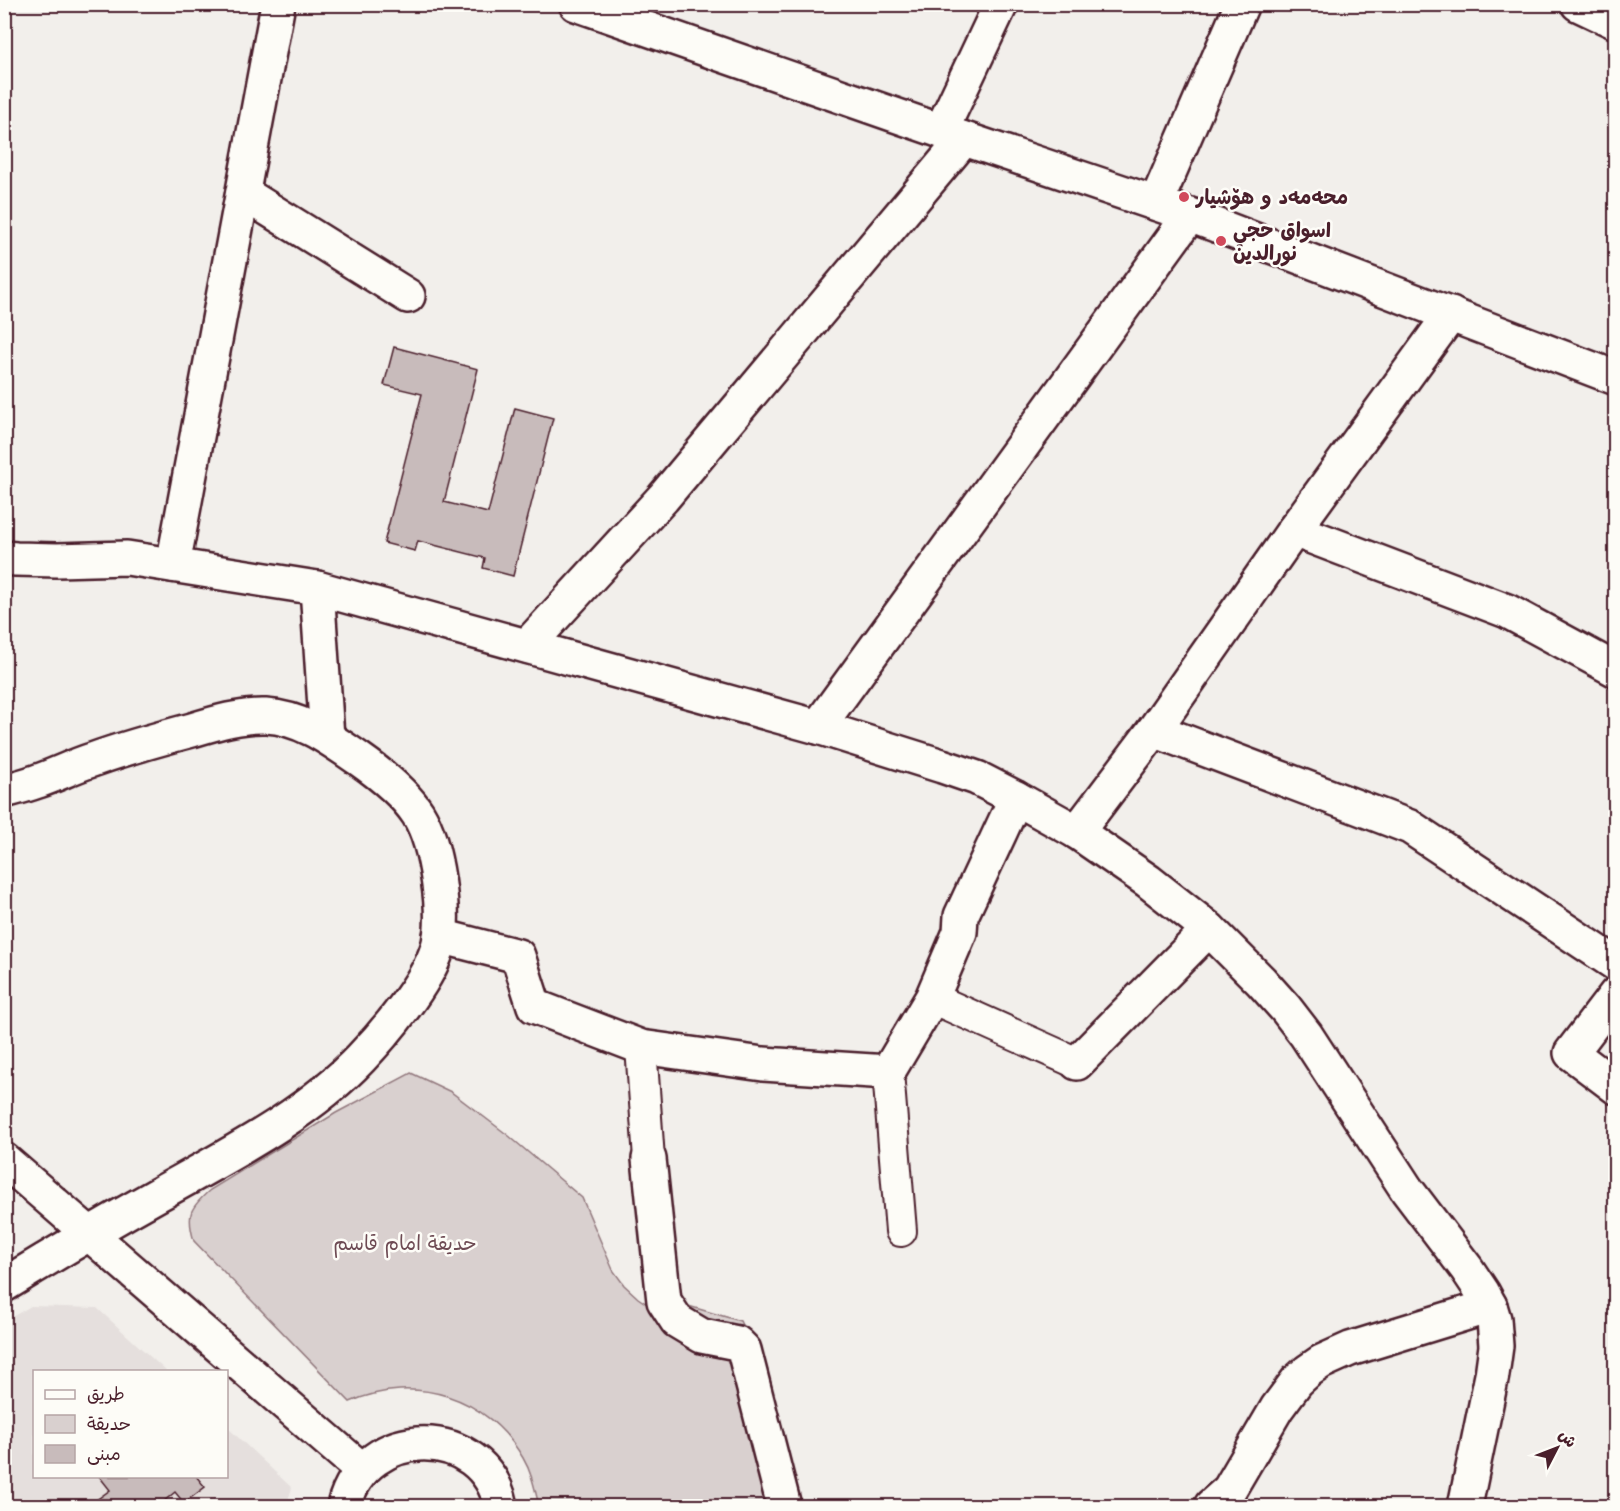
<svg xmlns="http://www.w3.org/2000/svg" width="1620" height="1511" font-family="'Comic Neue','Playpen Sans Arabic',sans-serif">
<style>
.built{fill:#e5dfdd}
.green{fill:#d9d0cf;stroke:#92787d;stroke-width:1.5}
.building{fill:#c8bbbb;stroke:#4a1f2b;stroke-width:1.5}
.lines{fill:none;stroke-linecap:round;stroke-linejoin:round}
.pedestrian-casing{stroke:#4a1f2b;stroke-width:34}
.minor-casing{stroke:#4a1f2b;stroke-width:38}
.tertiary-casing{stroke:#4a1f2b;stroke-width:38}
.pedestrian{stroke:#fdfcf7;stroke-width:30}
.minor{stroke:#fdfcf7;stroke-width:33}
.tertiary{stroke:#fdfcf7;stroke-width:33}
.poi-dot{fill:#d1495b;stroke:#fdfcf7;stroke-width:2}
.labels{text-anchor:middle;stroke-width:5;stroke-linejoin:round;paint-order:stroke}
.poi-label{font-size:20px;font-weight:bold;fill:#4a1f2b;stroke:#fdfcf7;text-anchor:start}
.park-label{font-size:20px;fill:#6e4b54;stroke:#fdfcf7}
</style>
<rect width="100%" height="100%" fill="#f2efeb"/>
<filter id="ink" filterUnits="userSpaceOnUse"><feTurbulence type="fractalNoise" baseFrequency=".0167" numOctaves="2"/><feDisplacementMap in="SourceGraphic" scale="12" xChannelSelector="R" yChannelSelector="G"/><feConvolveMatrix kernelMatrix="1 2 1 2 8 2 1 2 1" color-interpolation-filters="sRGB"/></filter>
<g filter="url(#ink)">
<path class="built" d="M31,1306L97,1308L166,1371L34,1372V1476H226L227,1427L292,1488L286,1506H5V1321Z"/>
<path class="green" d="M411,1073L451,1092L509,1136L582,1198L613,1270L624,1285L638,1298L647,1304L685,1305L740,1321L758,1359L791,1506H539C535,1490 532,1473 523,1458C488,1397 415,1373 350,1402L194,1241C186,1214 190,1208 210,1190L336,1113Z"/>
<g class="building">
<path d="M394,347L478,369L444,502L488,513L515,408L553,418L513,576L483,568L485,558L418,541L415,551L384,543L422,394L384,385Z"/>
<path d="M99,1476H196L205,1487L184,1503L175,1492L162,1503L164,1506H88L110,1490Z"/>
</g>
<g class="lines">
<defs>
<g id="pedestrian">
<path d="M932,998L1077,1063"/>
<path d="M641,1047L649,1159"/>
<path d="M888,1072L901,1231"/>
</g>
<g id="minor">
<path d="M1578,4L1616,22"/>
<path d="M941,131L1001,4"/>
<path d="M243,193L408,296"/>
<path d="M1156,203L1242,4"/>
<path d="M1294,530L1507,611L1616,670"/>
<path d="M4,558L16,559L57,560L127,558L317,588L818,727L942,766L977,778L1016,798L1077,832L1148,881L1209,929L1261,981L1286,1009L1306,1035L1407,1190L1467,1269L1483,1293L1490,1306L1494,1319L1496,1346L1492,1375L1465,1506"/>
<path d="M173,565L278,4"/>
<path d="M317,588L327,737"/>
<path d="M527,646L663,498L964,139"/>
<path d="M818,727L1190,215"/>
<path d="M1154,730L1410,827L1616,964"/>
<path d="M4,791C16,788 27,785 38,781C56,775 73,766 92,760C125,748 158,739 192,730C215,723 241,715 266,716C302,718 330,739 359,759C379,773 405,794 418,814C436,843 448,917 437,950C426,984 386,1032 361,1058C306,1116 228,1155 159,1194C107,1223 56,1253 4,1285"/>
<path d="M1077,832L1154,730L1294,530L1451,314"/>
<path d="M440,936L518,956L534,1006L641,1047L763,1064L888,1072L932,998L960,932L961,916L1016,798"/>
<path d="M1616,994L1571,1053L1616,1087"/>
<path d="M1077,1063L1209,929"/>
<path d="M649,1159L664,1301L677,1321L702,1336L737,1343L744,1350L784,1506"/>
<path d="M1211,1506L1229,1490L1277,1408L1297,1381L1308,1371L1321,1362L1350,1349L1490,1306"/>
</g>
<g id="tertiary">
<path d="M576,4L941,131L1190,215L1616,378"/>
<path d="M4,1160L362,1470"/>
<path d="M344,1506C365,1423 484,1423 501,1506"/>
</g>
</defs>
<use href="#pedestrian" class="pedestrian-casing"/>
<use href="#minor" class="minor-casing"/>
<use href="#tertiary" class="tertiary-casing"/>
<use href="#pedestrian" class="pedestrian"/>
<use href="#minor" class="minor"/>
<use href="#tertiary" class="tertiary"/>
</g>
</g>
<g class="poi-dot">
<circle cx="1184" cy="197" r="6"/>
<circle cx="1221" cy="241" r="6"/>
</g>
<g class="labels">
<g class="poi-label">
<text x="1196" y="204">محەمەد و هۆشیار</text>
<text x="1233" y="237">اسواق حجي<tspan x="1233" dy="23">نورالدين</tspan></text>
</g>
<g class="park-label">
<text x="405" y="1250">حديقة امام قاسم</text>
</g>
</g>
<rect width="1620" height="1511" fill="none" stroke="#fdfcf7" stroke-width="24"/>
<rect x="12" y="12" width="1596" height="1487" fill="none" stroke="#4a1f2b" stroke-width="2" filter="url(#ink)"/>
<rect x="33" y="1370" width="195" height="108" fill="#fdfcf7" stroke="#b5a4a5" stroke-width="1.5"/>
<rect x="45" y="1390" width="30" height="9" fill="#fdfcf7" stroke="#b5a4a5" stroke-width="1.5"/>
<text x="87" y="1400" font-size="18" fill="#4a1f2b">طريق</text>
<rect x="45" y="1415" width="30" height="18" fill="#d9d0cf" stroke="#b5a4a5" stroke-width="1.5"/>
<text x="87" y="1430" font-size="18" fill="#4a1f2b">حديقة</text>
<rect x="45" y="1445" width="30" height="18" fill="#c8bbbb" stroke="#b5a4a5" stroke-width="1.5"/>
<text x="87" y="1460" font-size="18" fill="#4a1f2b">مبنى</text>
<g transform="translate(1557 1448) rotate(48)" stroke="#fdfcf7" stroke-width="4.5" paint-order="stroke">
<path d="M0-4.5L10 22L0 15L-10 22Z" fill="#4a1f2b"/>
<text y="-9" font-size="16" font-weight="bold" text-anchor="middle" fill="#4a1f2b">ش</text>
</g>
</svg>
